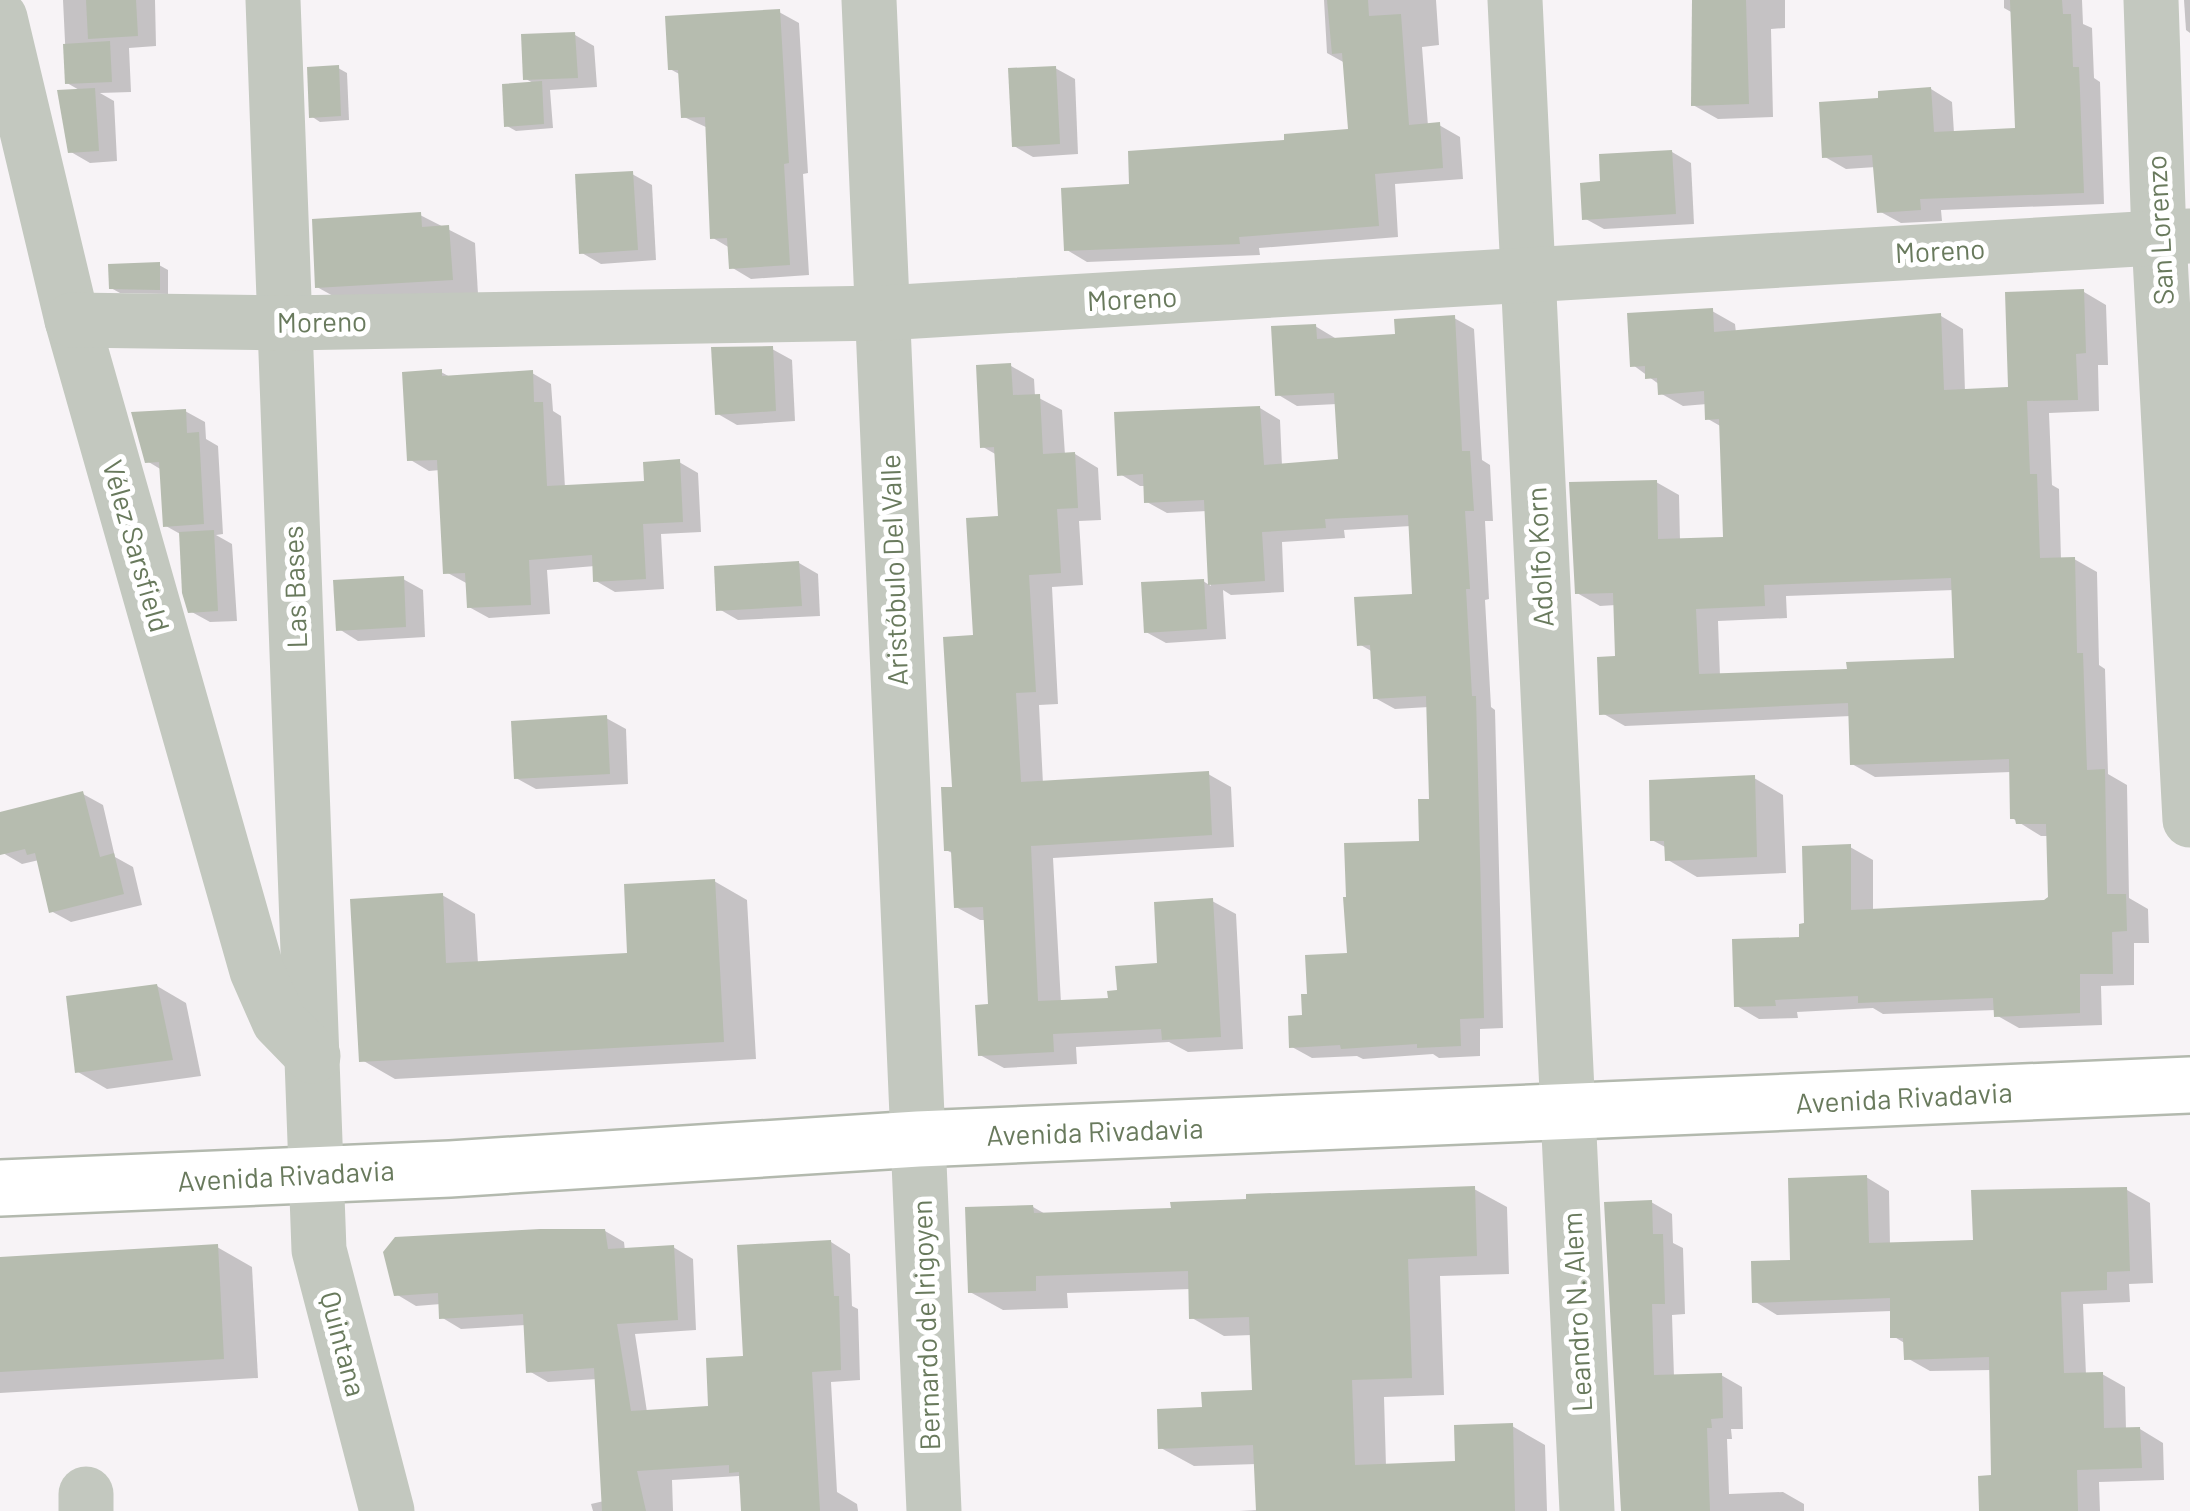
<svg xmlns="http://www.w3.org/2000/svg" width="2190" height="1511" font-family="Barlow,sans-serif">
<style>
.shadow{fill:#0003;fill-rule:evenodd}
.building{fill:#b6bcaf;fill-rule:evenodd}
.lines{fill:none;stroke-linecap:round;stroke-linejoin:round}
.major-casing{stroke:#b3b9ae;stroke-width:60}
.minor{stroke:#c3c8bf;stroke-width:55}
.major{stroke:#fff;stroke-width:55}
.labels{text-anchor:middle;stroke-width:10;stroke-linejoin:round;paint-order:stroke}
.street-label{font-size:28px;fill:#697a5d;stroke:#fff}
</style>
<rect width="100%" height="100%" fill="#f7f3f6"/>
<g class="shadow">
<path d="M63,0H155L156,46L129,48L131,92L100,93L114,101L117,161L90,163L71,152L81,91L67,83Z"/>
<path d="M1324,0H1436L1439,45L1422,47L1428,126L1439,125L1460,137L1463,179L1395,184L1398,237L1259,248L1260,255L1087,262L1067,250L1132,186L1287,143L1351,132L1345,63L1327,53Z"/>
<path d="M1694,0H1785V28L1771,29L1773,117L1718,119L1693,105Z"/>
<path d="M2004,0H2082L2083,24L2092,28L2094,78L2100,82L2104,204L1941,210L1942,221L1901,223L1879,211L1876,167L1846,169L1825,157L1881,100L1931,89L1952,102L1954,133L2018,131L2013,13L2004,8Z"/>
<path d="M2184,0H2190V33L2186,30Z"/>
<path d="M779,12L799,23L808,173L803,174L809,275L751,279L731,267L730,248L713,238L708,128L684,117L681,75L670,69Z"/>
<path d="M575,35L594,46L597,87L550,90L553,128L516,131L507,126L535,84L526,79Z"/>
<path d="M338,68L347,73L349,120L320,122L311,116Z"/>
<path d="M1055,68L1075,79L1078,154L1033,157L1014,146Z"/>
<path d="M1672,152L1691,163L1694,224L1604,229L1584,218L1603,184Z"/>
<path d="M632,174L652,185L656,260L601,264L582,253Z"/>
<path d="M420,215L475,243L478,294L344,302L317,287Z"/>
<path d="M159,265L168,270V294L120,293L111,288Z"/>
<path d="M2084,292L2106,305L2108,365H2098L2099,411L2049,413L2052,485L2059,489L2061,560L2074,559L2097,572L2099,665L2105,669L2108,774L2127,785L2129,898L2148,909L2149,943H2134V985L2101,986L2102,1025L2019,1028L1996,1015V1010L1883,1014L1873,1008L1797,1012L1798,1018L1759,1019L1737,1006L1802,940L1850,847L1873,860V911L2045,903L2050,898L2049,836H2041L2012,818L2011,772L1875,777L1852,764L1851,716L1625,726L1602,713L1618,658L1616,605L1600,606L1577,593L1656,482L1679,495L1680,541L1726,539L1722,427L1708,419L1707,404L1683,406L1660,393V385L1633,365L1712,311L1735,324L1736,333L1941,316L1963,329L1965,392L2011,389ZM1954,590L1956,660L1849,671L1720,676L1718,621L1787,618L1786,596Z"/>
<path d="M1454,318L1474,329L1482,460L1490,465L1493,521H1485L1489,599L1485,600L1491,707L1495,710L1503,1028L1480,1029V1056L1439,1058L1433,1054L1363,1059L1357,1056L1312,1058L1292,1047L1310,996L1349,955L1422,843L1432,801L1429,707L1395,709L1375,698L1373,652L1359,644L1414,597L1411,526L1344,530L1345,538L1282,542L1284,592L1231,595L1223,590L1226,639L1166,643L1146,632L1203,581L1211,586L1207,511L1167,513L1147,502L1146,486H1140L1120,474L1260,408L1280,420L1282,466L1340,461L1337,404L1297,406L1277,394L1315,326L1335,338L1398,337Z"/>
<path d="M772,349L792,360L795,421L737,425L718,414Z"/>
<path d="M1011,366L1034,379L1035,396L1062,410L1065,455L1075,454L1098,468L1101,520L1079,521L1083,585L1052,587L1058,704L1039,705L1043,784L1208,774L1231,787L1234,847L1053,858L1061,1003L1110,1000L1160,965L1212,901L1236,914L1243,1049L1188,1052L1169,1042L1076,1047L1077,1064L1004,1068L980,1055L991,1007L986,920H980L956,907L954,854L946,850L976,638L1001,518L997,455L983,447Z"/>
<path d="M441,372L452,378L532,373L551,384L553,411L561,416L565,488L647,483L679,462L698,473L701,532L661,534L664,589L615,592L596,581L595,566L547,570L550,614L489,618L469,607L468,584L446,572L440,470L429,471L409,459Z"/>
<path d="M185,411L205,422L206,439L218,446L223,534L216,535L232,544L237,621L210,622L190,611L182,535L166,526L162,470L147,461Z"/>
<path d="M799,563L818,574L820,616L738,620L719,609Z"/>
<path d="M403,579L423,590L425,637L358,641L339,629Z"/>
<path d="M606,718L626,729L628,784L536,789L516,778Z"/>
<path d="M1754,778L1783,795L1786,873L1697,877L1668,860L1667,848L1652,840Z"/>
<path d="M83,794L103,805L115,857L133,867L142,905L71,922L51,911L39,860L22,864L3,853L0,814Z"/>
<path d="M714,881L747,900L756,1059L395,1079L362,1060L442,895L475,914L478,964L630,955Z"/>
<path d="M157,986L186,1003L201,1076L107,1089L78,1072Z"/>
<path d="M1866,1177L1889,1191L1890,1245L1975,1242L2127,1190L2150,1203L2153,1283L2129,1284L2130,1302L2083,1304L2086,1375L2102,1374L2125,1387L2126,1430L2140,1429L2163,1443L2164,1480L2099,1482L2100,1511H1982L1994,1478L1992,1370L1930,1371L1907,1358L1906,1344L1893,1336L1892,1311L1777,1315L1754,1301L1793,1262Z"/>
<path d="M1474,1189L1507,1207L1509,1274L1440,1276L1444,1395L1384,1397L1386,1467L1458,1464L1512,1426L1545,1445L1547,1511H1239L1258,1510L1257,1464L1194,1466L1161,1448L1204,1410L1254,1393L1252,1335L1224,1336L1192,1318L1191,1289L1067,1293L1068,1308L1003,1310L970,1292L1033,1207L1047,1215L1142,1212Z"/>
<path d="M1651,1202L1672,1214L1673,1243L1683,1248L1685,1314L1672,1315L1674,1377L1721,1375L1742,1387L1743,1429H1731L1732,1439H1727L1729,1494L1783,1492L1804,1504V1511H1622Z"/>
<path d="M605,1231L624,1242L625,1251L673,1247L693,1259L696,1330L635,1334L647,1412L711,1408L831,1242L850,1254L852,1306L858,1309L860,1380L831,1382L837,1492L857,1504L858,1511H743L739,1476L672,1480L673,1511H593L591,1504L604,1501L598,1379L548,1382L529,1371L526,1325L461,1329L441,1317V1304L416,1306L396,1294Z"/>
<path d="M217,1247L252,1267L258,1378L0,1393V1259Z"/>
</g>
<g class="building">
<path d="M86,0H136L138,36L88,39Z"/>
<path d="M1327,0H1368L1369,16L1401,14L1409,125L1440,122L1443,168L1375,174L1379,226L1239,237L1240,244L1064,251L1061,188L1129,184L1128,151L1284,140V134L1348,129L1342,53L1332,54Z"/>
<path d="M1692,0H1746L1749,104L1691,106Z"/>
<path d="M2010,0H2062L2063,14H2071L2073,67H2079L2084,193L1920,199L1921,210L1877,213L1872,155L1822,158L1819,102L1878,98V91L1931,87L1934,132L2015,128Z"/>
<path d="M780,9L789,163L784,164L790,265L729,269L727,238L710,239L705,117L681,118L678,70H668L665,16Z"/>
<path d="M575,32L578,78L523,80L521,34Z"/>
<path d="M110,41L112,82L65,84L63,44Z"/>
<path d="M339,65L341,116L309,118L307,67Z"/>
<path d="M1056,66L1060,144L1012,147L1008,68Z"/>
<path d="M542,81L544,124L504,127L502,84Z"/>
<path d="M95,88L99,151L68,153L57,90Z"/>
<path d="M1672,150L1676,214L1582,220L1580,183L1600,181L1599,154Z"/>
<path d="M633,171L638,250L579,254L575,174Z"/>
<path d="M421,212L422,227L449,225L453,280L315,288L312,219Z"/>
<path d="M160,262V290L109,289L108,264Z"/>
<path d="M2084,289L2086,353L2076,354L2078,400L2027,401L2030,474H2037L2040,558L2075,557L2077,653H2083L2087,770L2105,769L2107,894H2126L2127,931L2112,932L2113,974H2080V1013L1994,1017L1993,998L1858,1003V996L1775,1000L1776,1006L1734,1007L1732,939L1799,937V924L1804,923L1802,846L1851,844V910L2044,900L2048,897L2046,824H2016L2015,819H2010L2009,759L1850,765L1848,703L1599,715L1597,657L1615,656L1613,593L1575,594L1569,482L1657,480L1658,539L1723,537L1719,419L1705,420L1704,391L1658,395L1657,378L1645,379V366L1630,367L1627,313L1713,308L1714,332L1941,313L1944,390L2008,387L2005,292ZM1951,578L1954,658L1846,662L1847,669L1699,674L1696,609L1765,606L1764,585Z"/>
<path d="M1455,315L1462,451H1470L1474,511H1465L1470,589H1466L1472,696H1476L1484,1018L1460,1019L1461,1046L1417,1048V1044L1341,1049L1340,1045L1289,1048L1288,1016L1302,1015L1301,994H1307L1305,955L1347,953L1343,897H1346L1344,843L1419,841L1418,799H1429L1426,696L1373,699L1370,645L1357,646L1354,597L1412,594L1408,515L1325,519L1326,528L1262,532L1265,581L1208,585L1204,500L1144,503L1143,474L1117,476L1114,412L1260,406L1264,465L1338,459L1334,393L1275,396L1271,326L1316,324L1317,339L1395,334L1394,319Z"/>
<path d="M773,346L776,411L715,415L711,347Z"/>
<path d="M1011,363L1013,395L1040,394L1043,454L1075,452L1078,508L1057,509L1061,573L1029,575L1036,692L1016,693L1021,782L1209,771L1212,835L1031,846L1038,1001L1108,998L1107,991L1117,990L1115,966L1157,963L1154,902L1213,898L1221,1037L1162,1040L1161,1029L1053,1034L1054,1052L978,1056L975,1005L988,1004L983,907L954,908L951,851H944L941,787H952L943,637L973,635L966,518L998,516L994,447L980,448L976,365Z"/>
<path d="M442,369V376L533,370L534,402H543L547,486L644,481L643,462L680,459L683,522L643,524L646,579L593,582L592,555L529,560L531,605L467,608L465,573L443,574L437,460L407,461L402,372Z"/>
<path d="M186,409L187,433L199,432L204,524L163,527L159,462L145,463L131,412Z"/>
<path d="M214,530L218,611L188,613L182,593L179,532Z"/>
<path d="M799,561L802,606L716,611L714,566Z"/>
<path d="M404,576L406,627L336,631L333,580Z"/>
<path d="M1204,579L1207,629L1144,633L1141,582Z"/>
<path d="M607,715L610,774L514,779L511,721Z"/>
<path d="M1755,775L1757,857L1665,861L1664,841H1650L1649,780Z"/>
<path d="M83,791L100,857L114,853L124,894L49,913L35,853L27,855L25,849L0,855V812Z"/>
<path d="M715,879L724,1042L359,1062L350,899L443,893L446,963L627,953L624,884Z"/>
<path d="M157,984L173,1060L75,1073L66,996Z"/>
<path d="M1867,1175L1869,1243L1973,1240L1971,1190L2127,1187L2130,1271L2107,1272V1290L2061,1292L2064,1373L2103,1372L2104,1428L2140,1427L2142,1468L2077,1470L2078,1511H1979L1978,1476L1991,1475L1989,1357L1904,1360L1903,1338H1890V1298L1752,1303L1751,1261L1790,1260L1788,1178Z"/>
<path d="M1475,1186L1477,1256L1408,1259L1412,1378L1352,1380L1355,1465L1455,1461L1454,1425L1513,1423L1515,1511H1256L1253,1445L1158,1449L1157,1409L1202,1407L1201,1392L1252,1390L1249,1317L1189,1319L1188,1271L1036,1276V1291L968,1293L965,1207L1033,1205L1034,1213L1142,1209L1171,1208L1170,1202L1246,1199V1194Z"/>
<path d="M1652,1200L1653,1234H1663L1665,1304H1652L1654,1375L1722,1373L1723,1418L1711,1419L1712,1428H1707L1710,1511H1621L1604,1202Z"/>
<path d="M540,1229H605L608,1249L674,1245L678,1320L617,1324L631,1411L708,1406L706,1358L743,1356L737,1245L831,1240L834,1296H839L841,1370L812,1372L820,1511H741L739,1472L729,1473V1465L637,1471L646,1511H602L594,1368L526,1373L523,1314L439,1319L438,1293L394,1296L383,1252L395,1237Z"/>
<path d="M218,1244L224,1359L0,1372V1257Z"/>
</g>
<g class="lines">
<defs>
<path id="major" d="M0,1188L450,1169L918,1139L2190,1085"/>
</defs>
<use href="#major" class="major-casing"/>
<g class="minor">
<path d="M273,0L319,1250L387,1511"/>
<path d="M869,0L934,1511"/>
<path d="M1515,0L1587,1511"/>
<path d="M2151,0L2159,238L2190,820"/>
<path d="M0,18L72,320L257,971L279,1021L313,1056"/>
<path d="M72,320L285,323L883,313L2190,236"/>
<path d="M86,1494V1511"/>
</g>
<use href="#major" class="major"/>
</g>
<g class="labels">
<g class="street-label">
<text transform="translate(2160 230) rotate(-93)" y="10">San Lorenzo</text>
<text transform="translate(1940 251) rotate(-3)" y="10">Moreno</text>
<text transform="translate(1132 299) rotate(-3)" y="10">Moreno</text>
<text transform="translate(322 322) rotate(-1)" y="10">Moreno</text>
<text transform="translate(136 546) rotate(74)" y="10">Vélez Sarsfield</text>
<text transform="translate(1540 557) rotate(-93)" y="10">Adolfo Korn</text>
<text transform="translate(894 570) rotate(-92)" y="10">Aristóbulo Del Valle</text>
<text transform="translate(295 587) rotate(-92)" y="10">Las Bases</text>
<text transform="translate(1904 1098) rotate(-3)" y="10">Avenida Rivadavia</text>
<text transform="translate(1095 1132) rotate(-2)" y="10">Avenida Rivadavia</text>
<text transform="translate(286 1176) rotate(-3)" y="10">Avenida Rivadavia</text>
<text transform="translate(1577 1312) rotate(-93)" y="10">Leandro N. Alem</text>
<text transform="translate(926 1325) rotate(-92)" y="10">Bernardo de Irigoyen</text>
<text transform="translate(343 1344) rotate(75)" y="10">Quintana</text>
</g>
</g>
</svg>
